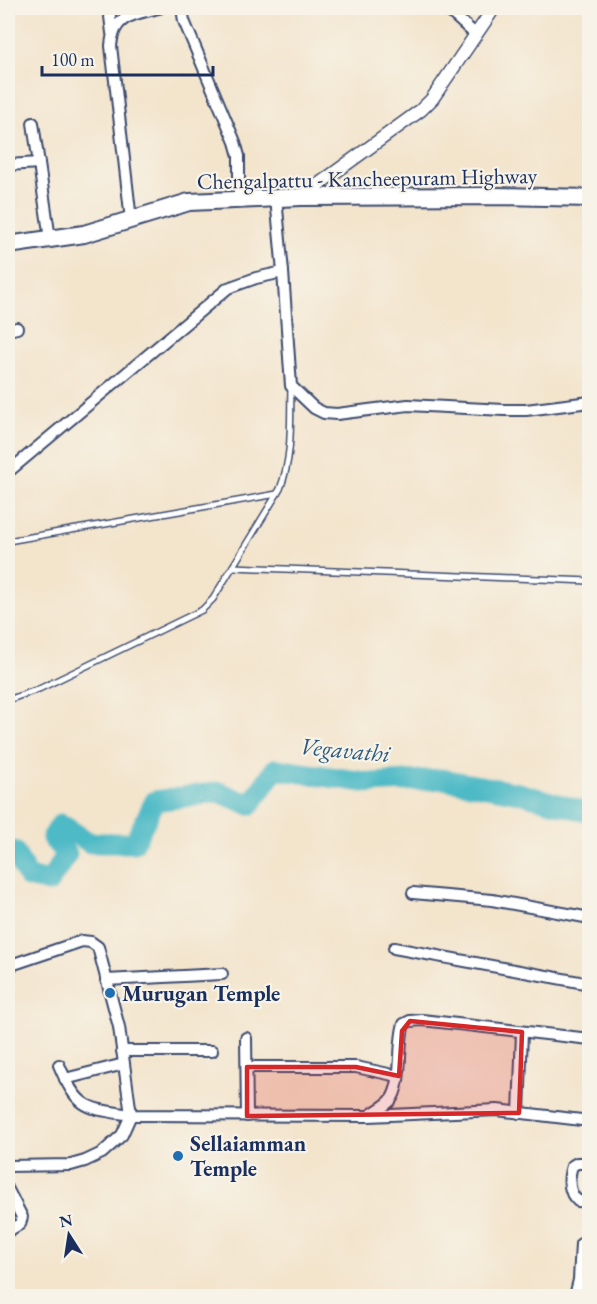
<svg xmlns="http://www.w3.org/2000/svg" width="597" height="1304" font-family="'EB Garamond',serif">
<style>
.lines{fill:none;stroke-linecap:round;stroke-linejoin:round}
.river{stroke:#4dbac6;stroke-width:21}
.service-casing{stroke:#3b4a6e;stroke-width:8}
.minor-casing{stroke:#3b4a6e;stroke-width:14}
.tertiary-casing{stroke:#3b4a6e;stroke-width:15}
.trunk-casing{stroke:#3b4a6e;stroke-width:20}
.service{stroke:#fff;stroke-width:5}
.minor{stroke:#fff;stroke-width:10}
.tertiary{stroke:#fff;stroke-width:12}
.trunk{stroke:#fff;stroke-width:16}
.marked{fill:#d62828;fill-opacity:0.2;stroke:#d62828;stroke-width:4.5;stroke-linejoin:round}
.poi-dot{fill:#1f6fb2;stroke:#f7f3e8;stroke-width:2}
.labels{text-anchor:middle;stroke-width:4.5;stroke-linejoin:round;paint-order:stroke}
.street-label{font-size:22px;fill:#1b2f5e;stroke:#f7f3e8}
.poi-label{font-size:22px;font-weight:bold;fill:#1b2f5e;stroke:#f7f3e8;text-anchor:start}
.water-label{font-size:24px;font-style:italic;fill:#2a597d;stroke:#f7f3e8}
</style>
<rect width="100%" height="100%" fill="#f7f3e8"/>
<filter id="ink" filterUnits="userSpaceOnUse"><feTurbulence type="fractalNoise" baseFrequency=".0167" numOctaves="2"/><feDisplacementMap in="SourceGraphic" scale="12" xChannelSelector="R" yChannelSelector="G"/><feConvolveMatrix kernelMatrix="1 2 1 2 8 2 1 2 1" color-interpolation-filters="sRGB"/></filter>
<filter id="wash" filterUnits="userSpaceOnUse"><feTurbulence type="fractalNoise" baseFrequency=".008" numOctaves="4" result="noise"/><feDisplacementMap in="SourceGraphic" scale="24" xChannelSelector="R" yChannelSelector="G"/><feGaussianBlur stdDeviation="1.35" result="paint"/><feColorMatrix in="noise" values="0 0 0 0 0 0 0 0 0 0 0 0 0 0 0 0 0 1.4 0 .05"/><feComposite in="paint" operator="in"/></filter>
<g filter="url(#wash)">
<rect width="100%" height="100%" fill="#f3e4cc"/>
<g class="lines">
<path class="river" d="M8,855L14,851L28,877L49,882L67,854L52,838L61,824L90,843H134L155,801L219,792L250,805L275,769L371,783L442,779L519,793L590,813"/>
</g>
</g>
<g filter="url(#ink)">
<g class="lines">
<defs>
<g id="service">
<path d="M8,541L277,494"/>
<path d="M233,567L590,581"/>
<path d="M8,700L39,689L202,610L213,599L280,489C293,456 290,421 291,386"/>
</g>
<g id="minor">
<path d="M109,8L112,33"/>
<path d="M182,8L184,21L235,142L239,156V200"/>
<path d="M446,8L475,34"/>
<path d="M33,123L50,239"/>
<path d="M8,165L39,163"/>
<path d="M276,198L283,272L291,386L314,408L324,413L337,414L408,405L504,410H526L590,402"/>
<path d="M131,220L111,46C113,16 133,14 159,8"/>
<path d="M8,330L17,328"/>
<path d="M8,472L228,288L256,278L283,272"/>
<path d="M413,893L492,900L590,918"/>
<path d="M394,948L590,984"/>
<path d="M8,966L82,941L91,942L98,947L119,1027L131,1115L122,1135L102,1153L85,1161L71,1165L8,1166"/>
<path d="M106,980L222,974"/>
<path d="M246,1038L247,1116"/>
<path d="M122,1051H212"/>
<path d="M59,1065C78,1110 86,1108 131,1115L369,1116L497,1110L590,1121"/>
<path d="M247,1067H356L398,1076"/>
<path d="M65,1079L124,1064"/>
<path d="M519,1113L522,1032"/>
<path d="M370,1115C376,1111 385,1106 390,1101C404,1084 397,1044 404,1024L410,1021L422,1020L590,1039"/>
<path d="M590,1163H577L572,1166C568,1178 568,1193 578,1201L590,1202"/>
<path d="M8,1190L22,1217L20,1224L8,1231"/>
<path d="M575,1296L579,1280L581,1244"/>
</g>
<path id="tertiary" d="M301,197L421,110L432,99L494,8"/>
<path id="trunk" d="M8,245L84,234L189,202L301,197L496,196L590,198"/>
</defs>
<use href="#service" class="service-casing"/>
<use href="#minor" class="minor-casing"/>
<use href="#tertiary" class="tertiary-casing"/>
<use href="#trunk" class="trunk-casing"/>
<use href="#service" class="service"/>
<use href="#minor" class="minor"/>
<use href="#tertiary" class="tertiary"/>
<use href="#trunk" class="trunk"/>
</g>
</g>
<path class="marked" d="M410,1021L522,1032L519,1113L247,1116V1067H356L399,1076L402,1031Z"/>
<g class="poi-dot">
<circle cx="110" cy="993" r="6"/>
<circle cx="178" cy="1156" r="6"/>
</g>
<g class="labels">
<g class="street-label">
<text transform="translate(367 178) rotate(-1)" y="8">Chengalpattu - Kancheepuram Highway</text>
</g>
<g class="poi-label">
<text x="122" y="1001">Murugan Temple</text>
<text x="190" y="1151">Sellaiamman<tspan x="190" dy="25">Temple</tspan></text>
</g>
<g class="water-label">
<text transform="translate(345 750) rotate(5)" y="8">Vegavathi</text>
</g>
</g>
<rect width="597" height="1304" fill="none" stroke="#f7f3e8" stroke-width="30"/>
<g transform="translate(69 1235) rotate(348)" stroke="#f7f3e8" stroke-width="4.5" paint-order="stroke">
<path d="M0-4.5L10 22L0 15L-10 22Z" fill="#1b2f5e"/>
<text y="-9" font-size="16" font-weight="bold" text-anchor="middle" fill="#1b2f5e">N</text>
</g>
<path d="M42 66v9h171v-9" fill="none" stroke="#1b2f5e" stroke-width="3"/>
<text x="51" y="66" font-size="18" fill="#1b2f5e" stroke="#f7f3e8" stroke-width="4.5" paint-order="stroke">100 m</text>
</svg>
